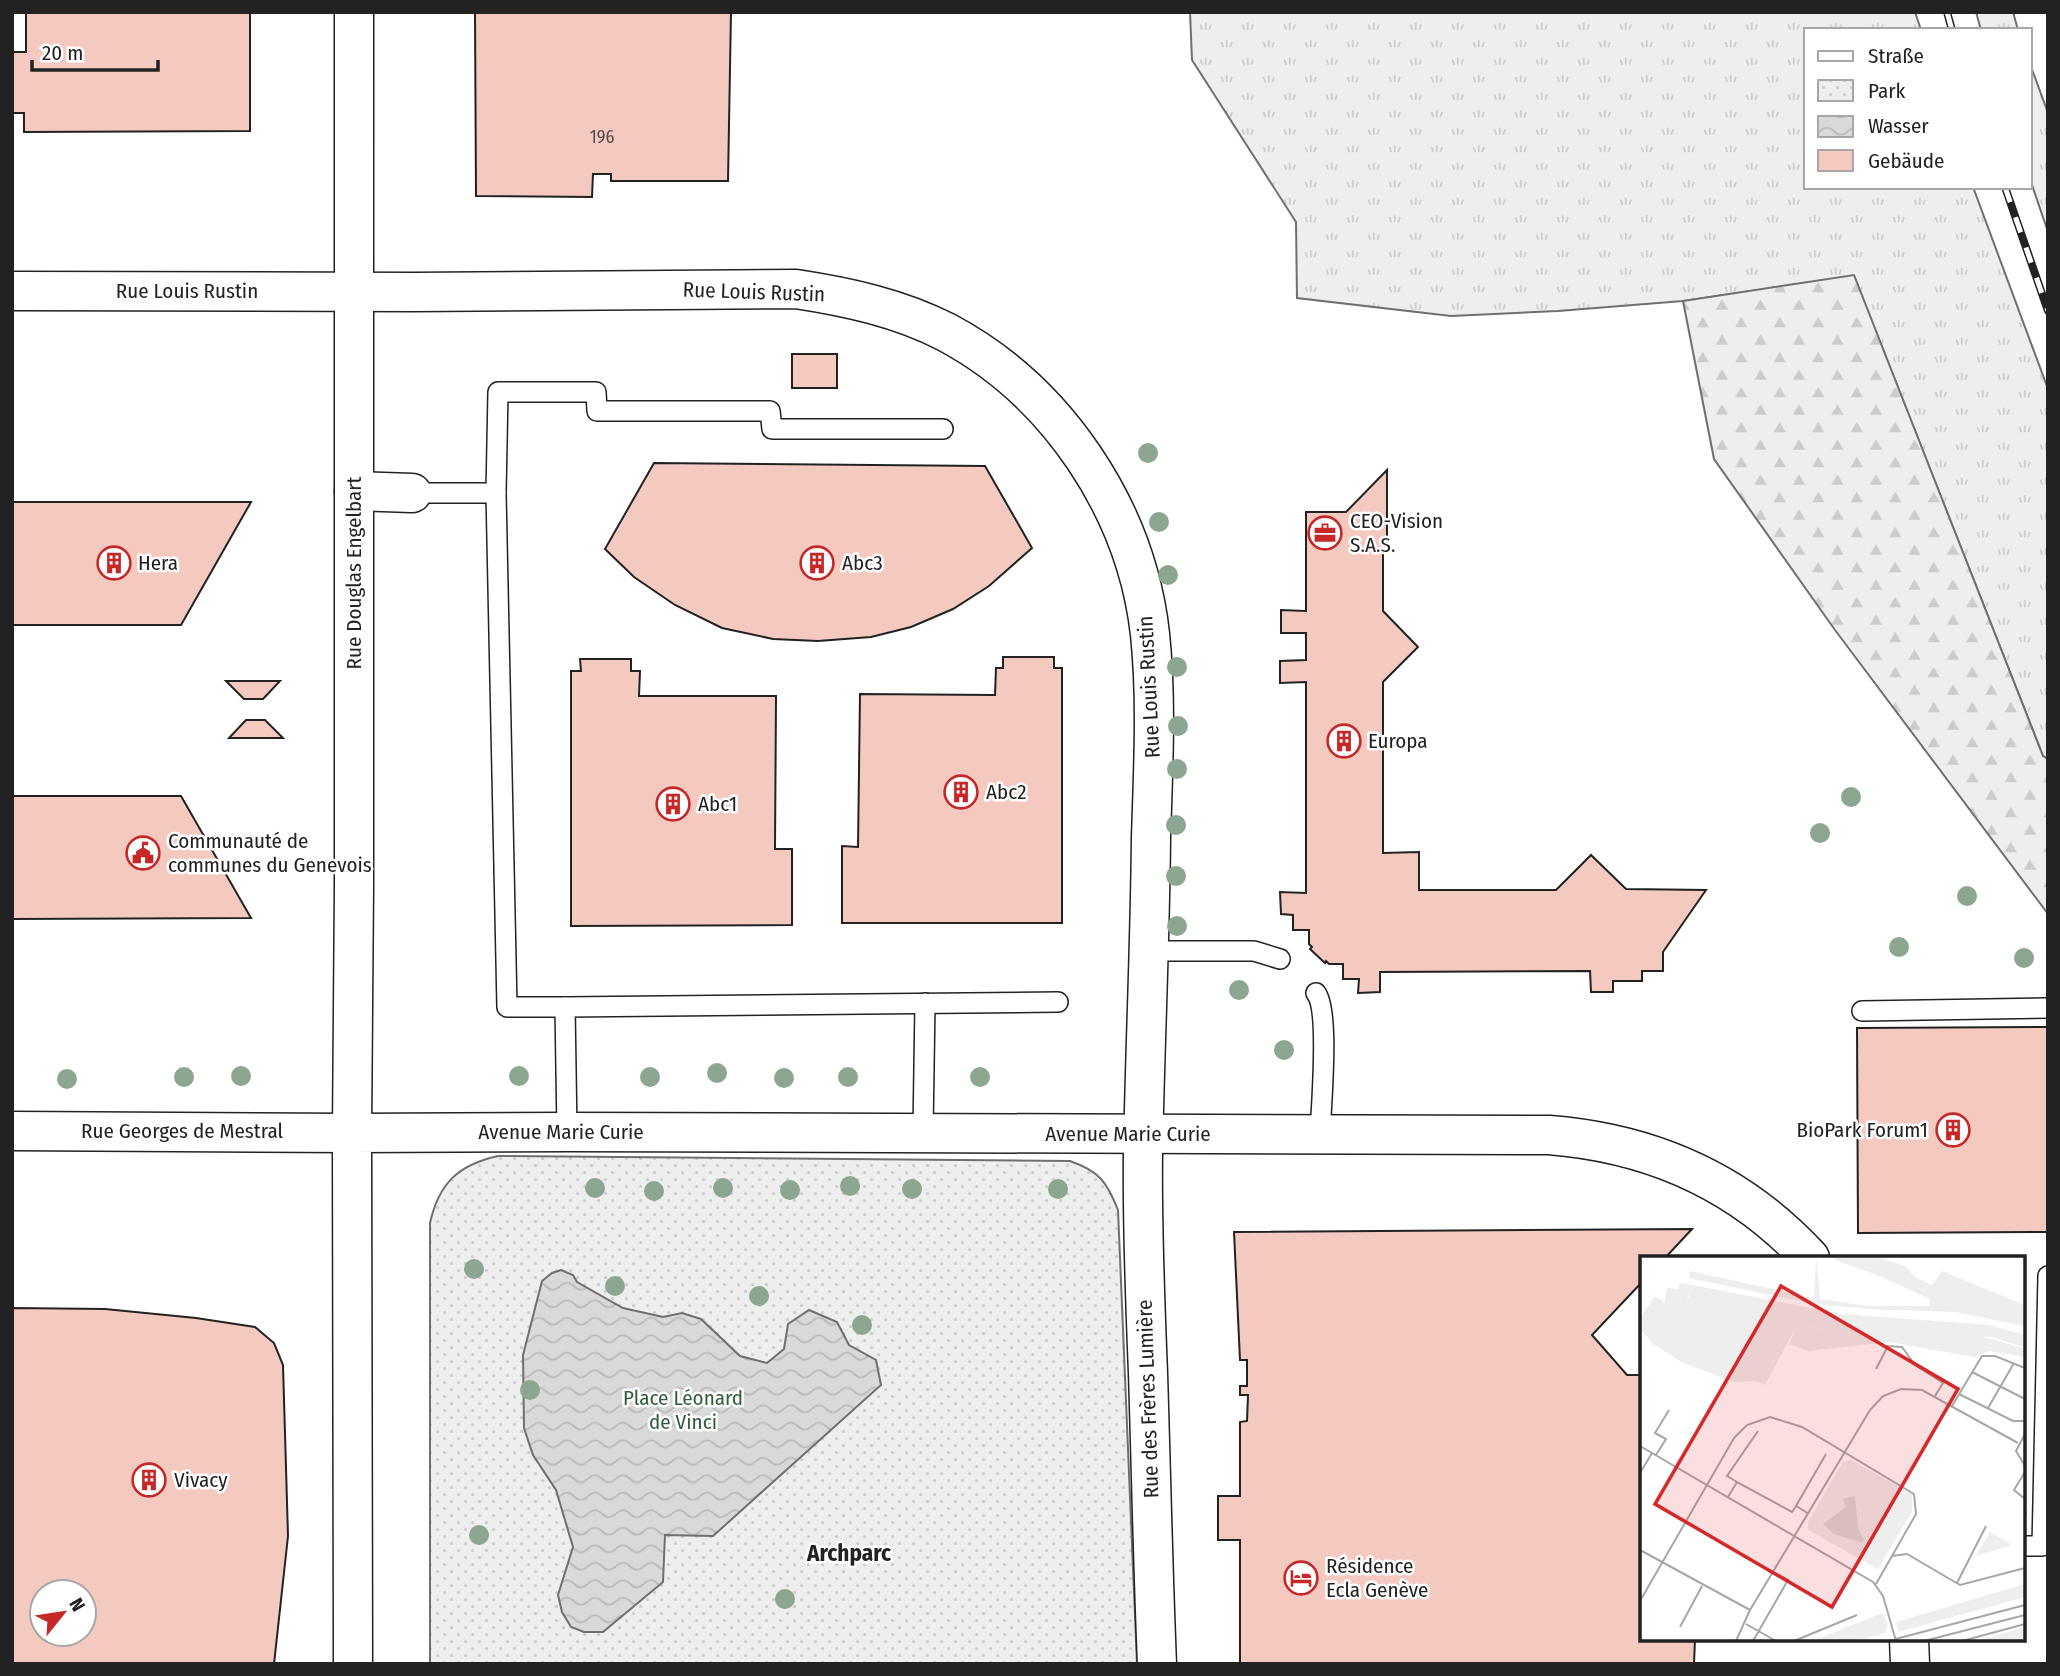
<svg xmlns="http://www.w3.org/2000/svg" width="2060" height="1676" font-family="'Fira Sans Condensed',sans-serif">
<style>
.grass{fill:url(#grass-tufts);stroke:#6f6f6f;stroke-width:2}
.forest{fill:url(#forest-firs);stroke:#6f6f6f;stroke-width:2}
.park{fill:url(#park-dots);stroke:#6f6f6f;stroke-width:2}
.water{fill:url(#water-waves);stroke:#6f6f6f;stroke-width:2}
.building{fill:#f3c9c0;stroke:#222;stroke-width:2;fill-rule:evenodd}
.lines{fill:none;stroke-linecap:round;stroke-linejoin:round}
.lane-casing{stroke:#222;stroke-width:22}
.street-casing{stroke:#222;stroke-width:41}
.secondary-casing{stroke:#222;stroke-width:41}
.lane{stroke:#fff;stroke-width:19}
.street{stroke:#fff;stroke-width:38}
.secondary{stroke:#fff;stroke-width:38}
.rail-casing{stroke:#222;stroke-width:8}
.rail{stroke:#fff;stroke-width:5;stroke-dasharray:16;stroke-linecap:butt}
.tree{fill:#8da692}
.labels{text-anchor:middle;stroke-width:5;stroke-linejoin:round;paint-order:stroke}
.number-label{font-size:18px;fill:#564c4a}
.street-label{font-size:21px;fill:#222;stroke:#fff}
.poi-label{font-size:21px;fill:#222;stroke:#fff;text-anchor:start}
.park-label{font-size:21px;fill:#2f5e38;stroke:#fff}
.neighbourhood-label{font-size:23px;font-weight:bold;fill:#222;stroke:#fff}
.inset-road{fill:none;stroke:#a7a7a7;stroke-width:2}
.view{fill:#d62828;fill-opacity:0.15;stroke:#d62828;stroke-width:3.5}
.inset-edge{fill:none;stroke:#222;stroke-width:3.5}
</style>
<defs>
<pattern id="grass-tufts" width="24" height="20" patternUnits="userSpaceOnUse" patternTransform="scale(1.75)"><rect width="24" height="20" fill="#eee"/><path d="M3 7l-1-3M5 7V3M7 7l1-3M15 17l-1-3M17 17v-4M19 17l1-3" fill="none" stroke="#ccc"/></pattern>
<pattern id="forest-firs" width="22" height="20" patternUnits="userSpaceOnUse" patternTransform="scale(1.75)"><rect width="22" height="20" fill="#eee"/><path d="M5 1l3.5 6h-7zM16 11l3.5 6h-7z" fill="#ccc"/></pattern>
<pattern id="park-dots" width="8" height="8" patternUnits="userSpaceOnUse" patternTransform="scale(1.75)"><rect width="8" height="8" fill="#eee"/><path d="M2 2h.1M6 6h.1" fill="none" stroke="#ccc" stroke-width="1.8" stroke-linecap="round"/></pattern>
<pattern id="water-waves" width="16" height="10" patternUnits="userSpaceOnUse" patternTransform="scale(1.75)"><rect width="16" height="10" fill="#d9d9d9"/><path d="M0 5q4-4 8 0t8 0" fill="none" stroke="#bababa"/></pattern>
</defs>
<rect width="100%" height="100%" fill="#fff"/>
<g class="grass">
<path d="M1190,12H1915L1921,30H1806V187H1973L2048,389V759L2043,756L1854,276L1683,301L1558,311L1451,316L1297,298L1296,222L1192,60Z"/>
<path d="M1976,12H2013L2018,30H1981Z"/>
<path d="M2030,64L2048,113V232L2030,179Z"/>
</g>
<path class="forest" d="M1854,275L2043,756L2048,759V914L1835,630L1714,459L1683,301Z"/>
<path class="park" d="M498,1156L1070,1161C1099,1171 1107,1182 1118,1210L1137,1664H430V1223C439,1183 458,1165 498,1156Z"/>
<path class="water" d="M561,1270L573,1275L577,1282L623,1308L663,1317L682,1313L701,1319L740,1356L767,1363L784,1349L788,1324L809,1310L837,1322L849,1345L876,1360L881,1385L713,1536L665,1535L663,1582L603,1632H584L571,1627L562,1612L558,1595L573,1547L556,1490L533,1455L524,1428L523,1355L542,1281L552,1273Z"/>
<g class="building">
<path d="M26,12H250V131L24,132V113H12V52H26Z"/>
<path d="M475,12H731L728,181H611V174H593L592,197L476,196Z"/>
<rect x="792" y="354" width="45" height="34"/>
<path d="M654,463L985,466L1032,548L989,586L953,609L911,627L871,637L818,641L773,639L722,628L675,605L634,577L605,549Z"/>
<path d="M1387,470V543H1383V611L1418,647L1383,682V853L1419,852V890H1556L1591,855L1626,889L1706,890L1663,952V971H1642V981H1613V992H1591L1590,971L1380,972V992L1358,993L1359,979H1343V964H1329L1326,961L1325,963L1310,949L1312,947L1309,944V930H1293V915L1281,914L1280,892L1306,893V682L1280,683V661L1306,660V633H1281V610L1306,611V512H1346Z"/>
<path d="M12,502H251L181,625H12Z"/>
<path d="M1003,657H1054V668H1062V923H842V846L858,847L860,694L995,695L996,668H1003Z"/>
<path d="M580,659H631V671H640L639,696H776L775,849H792V925L571,926V671H581Z"/>
<path d="M226,681H280L263,699H244Z"/>
<path d="M246,720H265L283,738H229Z"/>
<path d="M12,796H181L251,918L12,919Z"/>
<path d="M2048,1027V1232L1858,1233L1857,1028Z"/>
<path d="M1692,1229L1665,1258H1642V1282L1592,1335L1627,1375H1642V1639H1695L1694,1664H1218L1240,1663V1540H1218V1496H1240V1422L1247,1421L1248,1395H1240V1386H1247V1360H1240L1234,1232Z"/>
<path d="M12,1308L105,1309L196,1318L255,1327L274,1343L283,1365L288,1536L274,1664H12ZM42,1592H84V1634H42Z"/>
</g>
<g class="lines">
<defs>
<g id="lane">
<path d="M412,493H496L507,1007H565"/>
<path d="M496,493L498,392H596L597,411H770L772,429H943"/>
<path d="M1150,951H1254L1280,959"/>
<path d="M1316,993C1330,1011 1321,1107 1320,1135"/>
<path d="M1862,1011L2048,1008"/>
<path d="M567,1132L565,1007L1058,1002"/>
<path d="M923,1132L925,1003"/>
<path d="M2023,1546H2042L2048,1276"/>
</g>
<g id="street">
<path d="M12,291L414,292L796,289C848,297 899,308 946,332C1057,391 1136,509 1150,634C1157,701 1153,771 1151,838C1150,943 1145,1048 1143,1153C1142,1226 1145,1300 1148,1373C1151,1470 1153,1567 1157,1664"/>
<path d="M354,491L412,493"/>
<path d="M12,1131L352,1133L354,885V12"/>
</g>
<g id="secondary">
<path d="M1909,1639L1910,1664"/>
<path d="M353,1664L352,1133L567,1132L1549,1135C1651,1143 1740,1182 1810,1258"/>
</g>
</defs>
<use href="#lane" class="lane-casing"/>
<use href="#street" class="street-casing"/>
<use href="#secondary" class="secondary-casing"/>
<use href="#lane" class="lane"/>
<use href="#street" class="street"/>
<use href="#secondary" class="secondary"/>
<defs>
<g id="rail">
<path d="M1947,12L1952,30"/>
<path d="M2005,187L2048,311"/>
</g>
</defs>
<use href="#rail" class="rail-casing"/>
<use href="#rail" class="rail"/>
</g>
<g class="tree">
<circle cx="1148" cy="453" r="10"/>
<circle cx="1159" cy="522" r="10"/>
<circle cx="1168" cy="575" r="10"/>
<circle cx="1177" cy="667" r="10"/>
<circle cx="1178" cy="726" r="10"/>
<circle cx="1177" cy="769" r="10"/>
<circle cx="1851" cy="797" r="10"/>
<circle cx="1176" cy="825" r="10"/>
<circle cx="1820" cy="833" r="10"/>
<circle cx="1176" cy="876" r="10"/>
<circle cx="1967" cy="896" r="10"/>
<circle cx="1177" cy="926" r="10"/>
<circle cx="1899" cy="947" r="10"/>
<circle cx="2024" cy="958" r="10"/>
<circle cx="1239" cy="990" r="10"/>
<circle cx="1284" cy="1050" r="10"/>
<circle cx="717" cy="1073" r="10"/>
<circle cx="241" cy="1076" r="10"/>
<circle cx="519" cy="1076" r="10"/>
<circle cx="184" cy="1077" r="10"/>
<circle cx="650" cy="1077" r="10"/>
<circle cx="848" cy="1077" r="10"/>
<circle cx="980" cy="1077" r="10"/>
<circle cx="784" cy="1078" r="10"/>
<circle cx="67" cy="1079" r="10"/>
<circle cx="850" cy="1186" r="10"/>
<circle cx="595" cy="1188" r="10"/>
<circle cx="723" cy="1188" r="10"/>
<circle cx="912" cy="1189" r="10"/>
<circle cx="1058" cy="1189" r="10"/>
<circle cx="790" cy="1190" r="10"/>
<circle cx="654" cy="1191" r="10"/>
<circle cx="474" cy="1269" r="10"/>
<circle cx="615" cy="1286" r="10"/>
<circle cx="759" cy="1296" r="10"/>
<circle cx="862" cy="1325" r="10"/>
<circle cx="530" cy="1390" r="10"/>
<circle cx="479" cy="1535" r="10"/>
<circle cx="785" cy="1599" r="10"/>
</g>
<defs>
<symbol id="office-ring" viewBox="-11 -11 22 22"><circle r="9.5" fill="#fff" stroke="#c62828" stroke-width="1.5"/><path d="M-6-3h4V-5.5h4V-3h4V5H-6ZM-1-4.5V-3h2v-1.5ZM-6 0V1H6V0Z" fill="#c62828"/></symbol>
<symbol id="building-ring" viewBox="-11 -11 22 22"><circle r="9.5" fill="#fff" stroke="#c62828" stroke-width="1.5"/><path d="M-4-6H4V6H1V3H-1V6H-4ZM-2.5-4.3h1.7v1.8h-1.7ZM.8-4.3h1.7v1.8H.8ZM-2.5-1h1.7V.8h-1.7ZM.8-1h1.7V.8H.8Z" fill="#c62828"/></symbol>
<symbol id="civic-ring" viewBox="-11 -11 22 22"><circle r="9.5" fill="#fff" stroke="#c62828" stroke-width="1.5"/><path d="M-.6-6.5H3V-4.5H.6V-3L4-1V1h2V6H-6V1h2V-1L-.6-3ZM-1.2 2.5V6h2.4V2.5Z" fill="#c62828"/></symbol>
<symbol id="hotel-ring" viewBox="-11 -11 22 22"><circle r="9.5" fill="#fff" stroke="#c62828" stroke-width="1.5"/><path d="M-6-4.5h1.5V1H6V5H4.5V3h-9V5H-6ZM-4 0a1.8 1.8 0 1 1 3.6 0ZM.5 0V-2.5h3Q6-2.5 6 0Z" fill="#c62828"/></symbol>
</defs>
<g fill-rule="evenodd">
<use href="#office-ring" x="1306" y="514" width="38" height="38"/>
<use href="#building-ring" x="95" y="544" width="38" height="38"/>
<use href="#building-ring" x="798" y="544" width="38" height="38"/>
<use href="#building-ring" x="1325" y="722" width="38" height="38"/>
<use href="#building-ring" x="942" y="773" width="38" height="38"/>
<use href="#building-ring" x="654" y="785" width="38" height="38"/>
<use href="#civic-ring" x="124" y="834" width="38" height="38"/>
<use href="#building-ring" x="1934" y="1111" width="38" height="38"/>
<use href="#building-ring" x="130" y="1461" width="38" height="38"/>
<use href="#hotel-ring" x="1282" y="1559" width="38" height="38"/>
</g>
<g class="labels">
<g class="number-label">
<text x="602" y="143">196</text>
</g>
<g class="street-label">
<text x="187" y="298">Rue Louis Rustin</text>
<text transform="translate(754 292) rotate(2)" y="7">Rue Louis Rustin</text>
<text transform="translate(354 573) rotate(-90)" y="7">Rue Douglas Engelbart</text>
<text transform="translate(1149 687) rotate(-93)" y="7">Rue Louis Rustin</text>
<text x="182" y="1138">Rue Georges de Mestral</text>
<text x="561" y="1139">Avenue Marie Curie</text>
<text x="1128" y="1141">Avenue Marie Curie</text>
<text transform="translate(1148 1399) rotate(-92)" y="7">Rue des Frères Lumière</text>
</g>
<g class="poi-label">
<text x="1350" y="528">CEO-Vision<tspan x="1350" dy="24">S.A.S.</tspan></text>
<text x="138" y="570">Hera</text>
<text x="842" y="570">Abc3</text>
<text x="1368" y="748">Europa</text>
<text x="986" y="799">Abc2</text>
<text x="698" y="811">Abc1</text>
<text x="168" y="848">Communauté de<tspan x="168" dy="24">communes du Genevois</tspan></text>
<text x="1928" y="1137" text-anchor="end">BioPark Forum1</text>
<text x="174" y="1487">Vivacy</text>
<text x="1326" y="1573">Résidence<tspan x="1326" dy="24">Ecla Genève</tspan></text>
</g>
<g class="park-label">
<text x="683" y="1405">Place Léonard<tspan x="683" dy="24">de Vinci</tspan></text>
</g>
<g class="neighbourhood-label">
<text x="849" y="1561">Archparc</text>
</g>
</g>
<g transform="translate(1640 1256)">
<rect width="385" height="385" fill="#fff"/>
<path d="M176,0L180,43L228,50V53L176,48L49,22L50,15L174,42ZM195,0H235L265,10L243,21L195,4ZM47,28L203,58L349,69L385,79V92L353,81L227,74L220,78L157,69L125,129L117,125L94,126L43,107L13,88L0,73V62L14,41L23,44L25,50L49,41ZM385,328V341L258,376L256,366ZM242,357L248,368L245,377L217,385H172ZM385,371V385H337Z" fill="#eee"/>
<path d="M204,4L265,10L276,22L292,29L302,15L385,49V70L315,56L228,53V50H289L290,43ZM39,27L47,28L49,36L44,51L24,50L27,32L39,33ZM157,69L220,78L238,70L327,76L383,92L385,101L349,95L334,101L249,86L168,95L149,88Z" fill="#eee"/>
<path d="M211,204L272,238V256L238,313L168,274V266L203,206ZM350,276L372,289L336,300Z" fill="#eee"/>
<path d="M215,240L218,272L224,284L222,287L194,278L183,268L206,251L203,243Z" fill="#d9d9d9"/>
<path class="inset-road" d="M236,113L248,90L262,91L275,109L303,127L295,140M332,116L385,143M319,138L373,165H385M312,150L342,100H355L385,112M348,152L374,107M385,178L376,195L385,210M0,190L233,326L243,340L256,385M16,199L26,183L15,177L29,154M385,216L374,234L385,243M0,217L12,197M97,226L87,220L118,175M88,241L97,226L152,256L156,250M169,258L156,250L186,198M0,294L110,354M252,300L267,298L320,329L385,312M317,327L346,270M0,345L94,182L107,169L130,161L162,171L274,238L276,258L236,328M106,368L136,385M40,371L62,330M96,385L110,354L230,154L243,140L261,133L282,134L378,187M113,385L148,324L135,317M154,385L217,359M248,385L385,349M284,385L385,359M322,385L385,368"/>
<path class="view" d="M141,30L318,133L192,351L15,248Z"/>
<rect width="385" height="385" class="inset-edge"/>
</g>
<rect width="2060" height="1676" fill="none" stroke="#222222" stroke-width="28"/>
<rect x="1804" y="28" width="228" height="161" fill="#ffffff" stroke="#a7a7a7" stroke-width="2"/>
<rect x="1818" y="51" width="35" height="10" fill="#ffffff" stroke="#a7a7a7" stroke-width="2"/>
<text x="1868" y="63" font-size="21" fill="#222222">Straße</text>
<rect x="1818" y="80" width="35" height="21" fill="url(#park-dots)" stroke="#a7a7a7" stroke-width="2"/>
<text x="1868" y="98" font-size="21" fill="#222222">Park</text>
<rect x="1818" y="116" width="35" height="21" fill="url(#water-waves)" stroke="#a7a7a7" stroke-width="2"/>
<text x="1868" y="133" font-size="21" fill="#222222">Wasser</text>
<rect x="1818" y="150" width="35" height="21" fill="#f3c9c0" stroke="#a7a7a7" stroke-width="2"/>
<text x="1868" y="168" font-size="21" fill="#222222">Gebäude</text>
<g transform="translate(63 1613) rotate(60)"><circle r="33" fill="#ffffff" stroke="#a7a7a7" stroke-width="2"/>
<path d="M0-5L12 26L0 18L-12 26Z" fill="#c62828"/>
<text y="-10" font-size="19" font-weight="bold" text-anchor="middle" fill="#222222">N</text>
</g>
<path d="M32 60v10h126v-10" fill="none" stroke="#222222" stroke-width="3.5"/>
<text x="42" y="60" font-size="21" fill="#222222" stroke="#ffffff" stroke-width="5" paint-order="stroke">20 m</text>
</svg>
